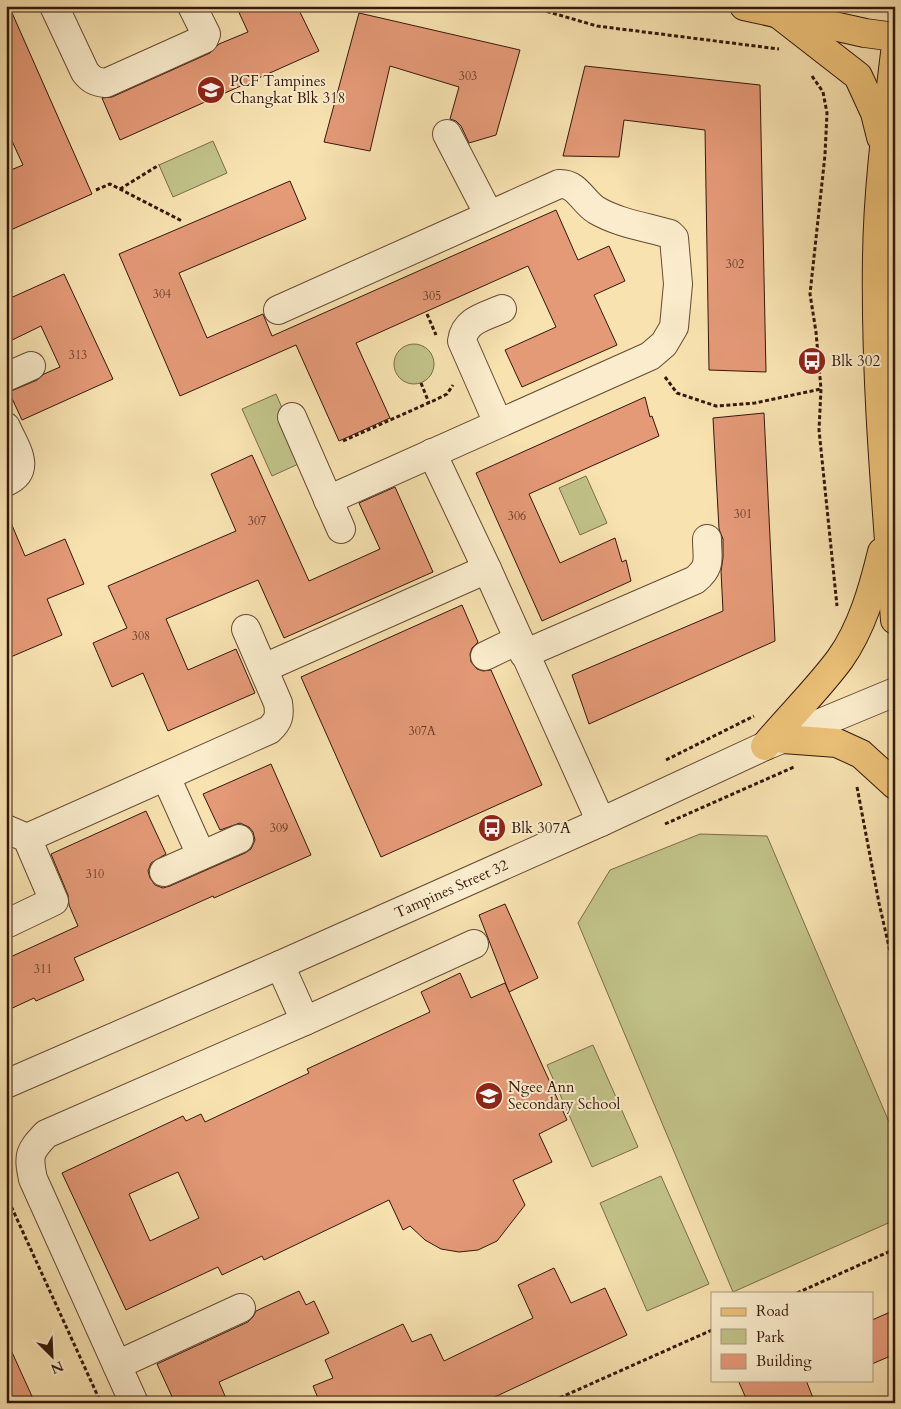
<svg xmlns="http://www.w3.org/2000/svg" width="901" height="1409" font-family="Cardo,serif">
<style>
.green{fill:#c1c288;stroke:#7b6c49}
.building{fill:#e49977;stroke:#35170a;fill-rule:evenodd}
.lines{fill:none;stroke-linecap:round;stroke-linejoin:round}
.minor-casing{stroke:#664a34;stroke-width:30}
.major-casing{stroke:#35170a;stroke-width:30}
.path{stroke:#35170a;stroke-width:3;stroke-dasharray:4 2.5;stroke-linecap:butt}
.minor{stroke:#faeccc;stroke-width:28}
.major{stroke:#ecc178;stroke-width:28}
.labels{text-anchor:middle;stroke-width:4;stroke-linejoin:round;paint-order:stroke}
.number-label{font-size:12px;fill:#613825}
.poi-label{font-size:15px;fill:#35170a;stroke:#faeccc;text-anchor:start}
.street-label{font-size:15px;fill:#35170a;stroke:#faeccc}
</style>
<rect width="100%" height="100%" fill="#f7e2b0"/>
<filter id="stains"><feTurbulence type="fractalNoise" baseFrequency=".004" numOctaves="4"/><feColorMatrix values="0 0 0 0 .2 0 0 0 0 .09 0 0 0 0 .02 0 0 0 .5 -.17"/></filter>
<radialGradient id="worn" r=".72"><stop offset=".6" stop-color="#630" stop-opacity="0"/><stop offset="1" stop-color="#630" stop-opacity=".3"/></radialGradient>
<g class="green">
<path d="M213,141L227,173L173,197L159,165Z"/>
<circle cx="414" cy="364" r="20"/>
<path d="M276,394L305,461L272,476L242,409Z"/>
<path d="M586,476L607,523L580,535L559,488Z"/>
<path d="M700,834L767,836L895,1136V1220L733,1292L578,923L610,870Z"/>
<path d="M593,1045L638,1147L592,1167L547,1065Z"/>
<path d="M661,1176L709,1284L647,1311L600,1203Z"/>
</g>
<g class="building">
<path d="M6,6H9L92,194L6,232V172L23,165L6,128Z"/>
<path d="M236,6H297L319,51L120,140L102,98L112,97L210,53L219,44L248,32Z"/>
<path d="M359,13L520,50L496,135L469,143L461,126L456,121L450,119L459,87L390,66L370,151L324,142Z"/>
<path d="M585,66L760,85L766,372L709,370L705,130L624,120L619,157L563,156Z"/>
<path d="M290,181L306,219L179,273L207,338L263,314L272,336L556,210L578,260L609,246L625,281L594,295L617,345L522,387L505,350L556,327L528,266L356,343L390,418L339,441L296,345L180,396L119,254Z"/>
<path d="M64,274L113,379L22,420L9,392L37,380L44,374L60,367L41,326L6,343V300Z"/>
<path d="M645,397L650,417L652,416L659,436L529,494L560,563L615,538L622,562L626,560L631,581L542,621L476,473Z"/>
<path d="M764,413L775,641L589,724L572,675L723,611L721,571L723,558V539L719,529L713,418Z"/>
<path d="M252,455L309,581L380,549L359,503L395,487L433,572L284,638L258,580L166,619L188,670L236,649L255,693L168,731L143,673L112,687L93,643L127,628L108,586L236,531L211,474Z"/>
<path d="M6,511L25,556L65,539L84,584L47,599L62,635L6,659Z"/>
<path d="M462,605L478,642L472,648L470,654L471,662L477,669L483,671L491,670L542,785L381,857L301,677Z"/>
<path d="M271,764L311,855L214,898L213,896L74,958L84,980L36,1001L34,998L6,1011V959L78,926L69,905L68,895L51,854L146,811L166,854L151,863L148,871L150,878L155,885L163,888L170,886L245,853L251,849L255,840L253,832L249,827L240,823L220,830L203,794Z"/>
<path d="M505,904L538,978L509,992L479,915Z"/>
<path d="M460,973L471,998L505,983L567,1120L539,1134L552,1162L513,1180L525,1205L497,1241L478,1250L459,1252L441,1249L425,1240L410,1226L403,1230L389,1200L264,1260L262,1256L222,1275L218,1267L126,1310L62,1173L183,1116L186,1121L201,1114L205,1122L309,1073L307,1069L430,1012L421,992ZM178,1172L199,1218L150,1241L129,1194Z"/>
<path d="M554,1268L571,1303L605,1288L627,1335L482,1403H320L313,1386L333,1378L325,1360L403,1324L412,1342L431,1334L444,1361L533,1318L518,1285Z"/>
<path d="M299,1291L306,1305L314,1301L329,1333L219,1382L228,1403H175L157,1364L248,1322L253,1317L256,1311Z"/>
<path d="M895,1310V1354L872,1364V1320Z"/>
<path d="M6,1339L35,1403H6Z"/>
<path d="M738,1380H806L815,1403H748Z"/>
</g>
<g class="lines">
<defs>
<g id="minor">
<path d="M54,6L85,72C91,80 96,82 106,83L204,39L206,34L192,6"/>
<path d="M447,134L489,215"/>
<path d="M278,310L559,184C577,183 582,201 596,210C618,223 646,227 670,234L674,238L678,284L674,327L664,344L650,356L328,500"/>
<path d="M6,377L31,366"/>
<path d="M292,417L341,529"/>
<path d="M498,423L462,341C465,320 484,317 502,309"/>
<path d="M6,427C15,448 33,470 6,482"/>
<path d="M432,453L487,569L601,822"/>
<path d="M524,654L695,580C712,566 707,559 707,539"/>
<path d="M485,656L518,640"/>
<path d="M264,668L487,569"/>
<path d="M166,777L201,855"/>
<path d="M6,829L27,838L54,901L8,923"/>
<path d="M27,838L269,730C279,721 280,715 278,703L246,629"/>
<path d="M164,872L239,839"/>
<path d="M280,965L305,1021"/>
<path id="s1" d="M6,1084L280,965L601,822L765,746L895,692"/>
<path d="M117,1365L241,1308"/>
<path d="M134,1403L33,1179C28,1155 29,1152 46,1134L305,1021L474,944"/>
</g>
<g id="major">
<path d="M744,6L865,33L895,37"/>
<path d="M777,13L858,76L875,113L881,137"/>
<path d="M895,53C887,120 878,188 877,256C875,378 886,499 895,620"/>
<path d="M783,739L837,743L861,754L895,785"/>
<path d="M765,746C789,717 817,690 840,659C862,628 873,589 882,552"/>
</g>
</defs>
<use href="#minor" class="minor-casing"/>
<use href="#major" class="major-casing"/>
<g class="path">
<path d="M528,6L597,26L779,49"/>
<path d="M812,76L823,92L827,113L825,155L810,294L816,332L821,389L819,430L837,606"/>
<path d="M120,189L159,165"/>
<path d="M96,190L110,184L182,221"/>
<path d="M427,314L436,335"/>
<path d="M665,377L677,393L716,406L755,403L821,389"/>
<path d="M421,383L429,403"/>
<path d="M343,441L435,400L447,394L453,385"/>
<path d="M666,760L754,716"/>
<path d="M857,787L879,903L895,973"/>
<path d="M665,824L794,767"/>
<path d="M6,1195L101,1403"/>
<path d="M797,1293L895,1249"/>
<path d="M548,1403L712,1330"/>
</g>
<use href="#minor" class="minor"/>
<use href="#major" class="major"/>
</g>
<defs>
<symbol id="school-disc" viewBox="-11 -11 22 22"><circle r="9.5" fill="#8f2418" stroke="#faeccc"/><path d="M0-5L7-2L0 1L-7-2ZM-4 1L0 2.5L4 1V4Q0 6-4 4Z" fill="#fff"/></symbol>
<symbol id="bus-disc" viewBox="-11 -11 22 22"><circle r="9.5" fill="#8f2418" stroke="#faeccc"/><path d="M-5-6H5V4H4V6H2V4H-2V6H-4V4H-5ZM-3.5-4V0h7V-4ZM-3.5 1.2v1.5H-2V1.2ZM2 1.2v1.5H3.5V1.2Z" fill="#fff"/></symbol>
</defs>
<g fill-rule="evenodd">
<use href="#school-disc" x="195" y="74" width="32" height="32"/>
<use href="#bus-disc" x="796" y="345" width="32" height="32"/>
<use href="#bus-disc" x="476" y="812" width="32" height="32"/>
<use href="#school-disc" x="473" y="1080" width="32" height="32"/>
</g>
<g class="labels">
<g class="number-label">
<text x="468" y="80">303</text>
<text x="735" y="268">302</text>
<text x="162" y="298">304</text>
<text x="432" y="300">305</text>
<text x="78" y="359">313</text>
<text x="743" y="518">301</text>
<text x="517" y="520">306</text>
<text x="257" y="525">307</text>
<text x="141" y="640">308</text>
<text x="422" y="735">307A</text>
<text x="279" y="832">309</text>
<text x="95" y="878">310</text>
<text x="43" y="973">311</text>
</g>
<g class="poi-label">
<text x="230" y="86">PCF Tampines<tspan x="230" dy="17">Changkat Blk 318</tspan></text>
<text x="831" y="366">Blk 302</text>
<text x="511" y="833">Blk 307A</text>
<text x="508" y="1092">Ngee Ann<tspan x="508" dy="17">Secondary School</tspan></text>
</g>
<g class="street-label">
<text dy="5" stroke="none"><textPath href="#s1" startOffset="486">Tampines Street 32</textPath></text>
</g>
</g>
<rect width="901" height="1409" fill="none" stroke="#f7e2b0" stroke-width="25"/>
<rect x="8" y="8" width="886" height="1394" fill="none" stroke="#35170a" stroke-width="2.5"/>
<rect x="12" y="12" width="876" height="1384" fill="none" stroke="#35170a"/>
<rect x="711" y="1292" width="162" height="90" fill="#faeccc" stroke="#ab977e"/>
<rect x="721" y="1308" width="25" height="8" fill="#ecc178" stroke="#ab977e"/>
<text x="756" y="1316" font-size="15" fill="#35170a">Road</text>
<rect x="721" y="1329" width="25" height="15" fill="#c1c288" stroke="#ab977e"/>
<text x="756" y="1342" font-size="15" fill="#35170a">Park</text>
<rect x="721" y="1354" width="25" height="15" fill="#e49977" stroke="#ab977e"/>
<text x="756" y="1366" font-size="15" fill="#35170a">Building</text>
<g transform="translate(52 1356) rotate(156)" stroke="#faeccc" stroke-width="4" paint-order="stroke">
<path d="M0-4L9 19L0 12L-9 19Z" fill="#35170a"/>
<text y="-8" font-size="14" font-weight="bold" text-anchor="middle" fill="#35170a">N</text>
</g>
<rect width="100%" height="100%" filter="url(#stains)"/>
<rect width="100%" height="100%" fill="url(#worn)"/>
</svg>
